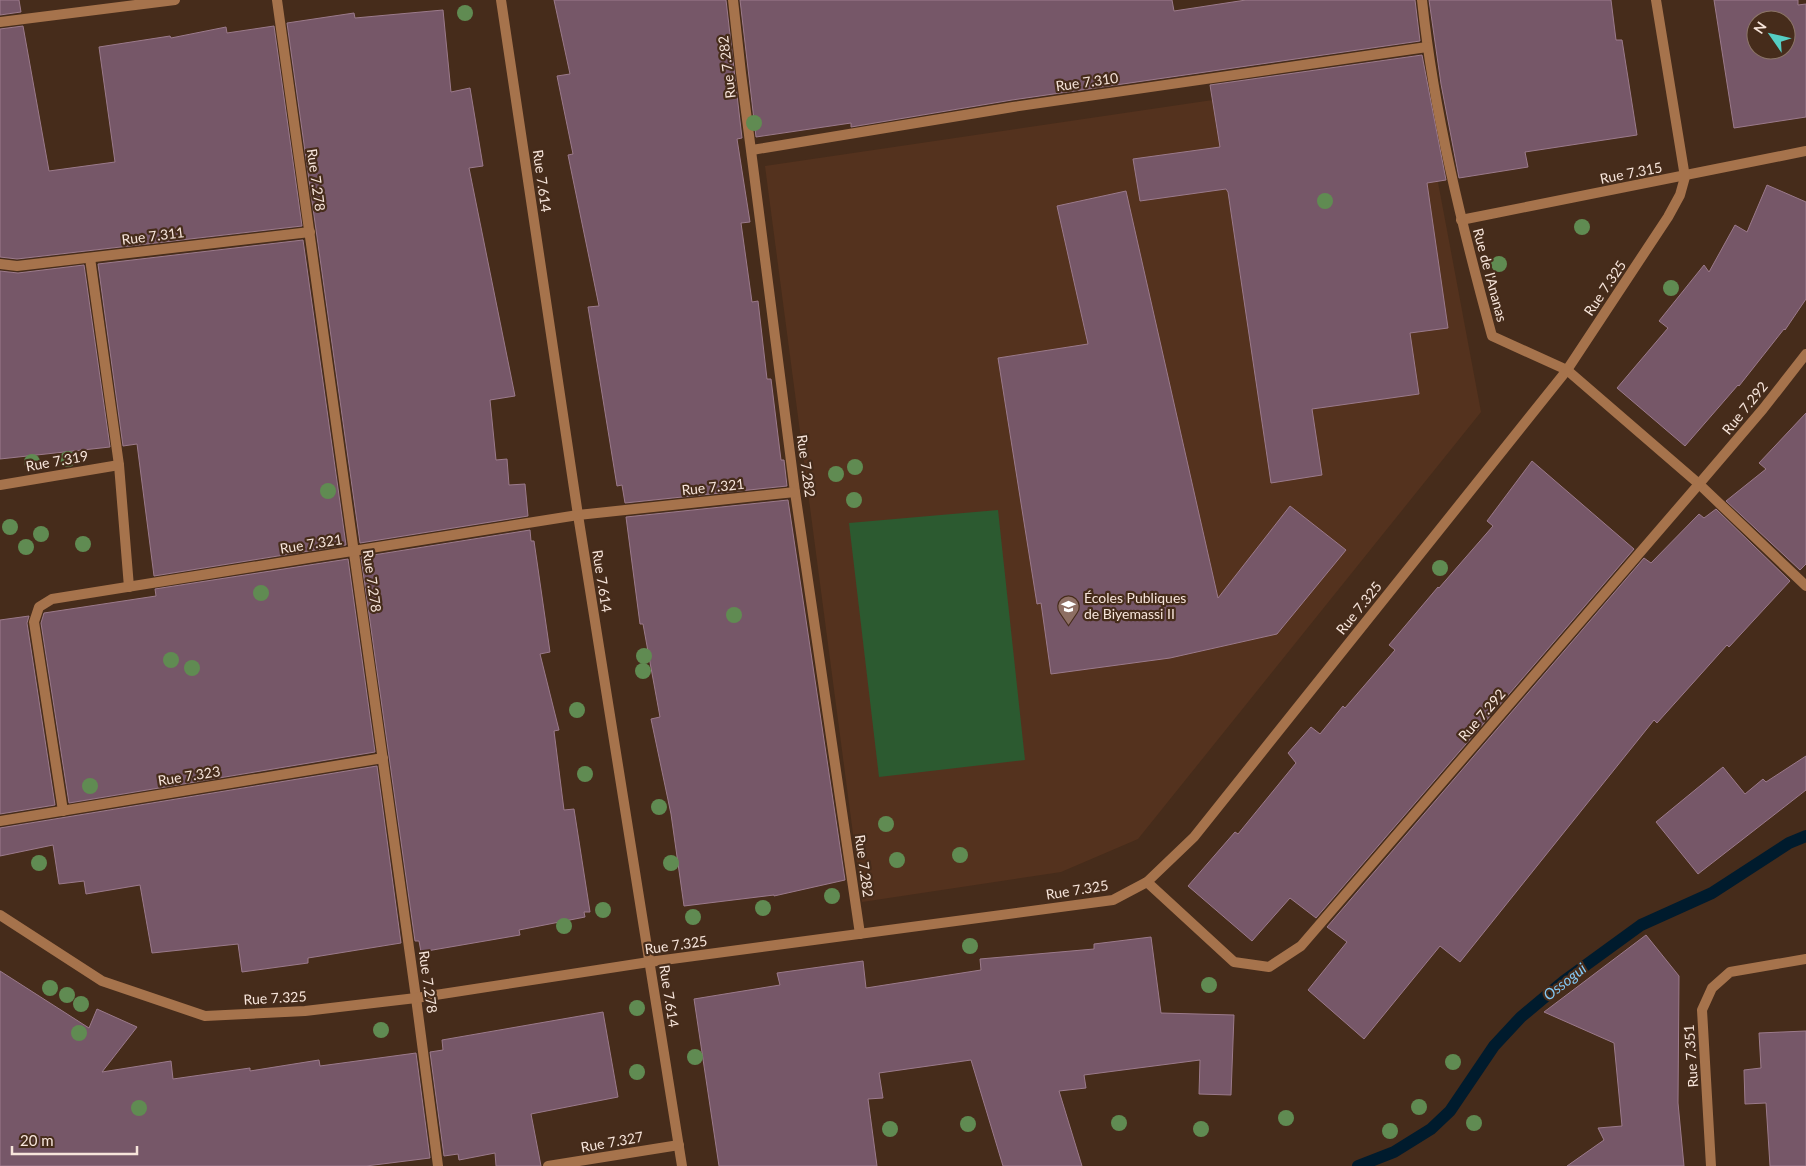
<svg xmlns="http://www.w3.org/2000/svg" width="1806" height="1166" font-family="Lato,sans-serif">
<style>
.built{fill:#54321e}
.green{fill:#2c5a30}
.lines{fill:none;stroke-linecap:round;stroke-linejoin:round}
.stream{stroke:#001b2d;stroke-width:12}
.building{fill:#765768;stroke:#9b7a8b;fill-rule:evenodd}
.minor{stroke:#a6734c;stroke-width:10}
.tree{fill:#608b52}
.labels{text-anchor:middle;stroke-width:4.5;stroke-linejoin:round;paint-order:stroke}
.street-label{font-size:14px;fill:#f7e5db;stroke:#462c1b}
.poi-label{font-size:14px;fill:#f7e5db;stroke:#462c1b;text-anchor:start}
.water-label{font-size:15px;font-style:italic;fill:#84c9f6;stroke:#462c1b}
</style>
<rect width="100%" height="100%" fill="#462c1b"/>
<path class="built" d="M1417,70L1481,412L1138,839L1061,872L862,902L765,166Z"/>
<path class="green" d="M998,510L1025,760L879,777L849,523Z"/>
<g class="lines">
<path class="stream" d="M1358,1166L1394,1152L1431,1129L1450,1111L1494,1046L1521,1017L1564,981L1641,925L1712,893L1789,843L1806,836"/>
</g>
<g class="building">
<path d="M0,0H19L21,12L0,15Z"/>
<path d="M554,0H726L742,138L737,139L750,222L741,223L752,302L758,301L767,379H771L781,460H784L787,486L625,503L622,485L617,486L588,307L599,306L568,155L573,154L557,76L570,74Z"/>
<path d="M740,0H1172L1174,11L1246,0H1415L1420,41L1012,100L851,127V123L756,137Z"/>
<path d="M1429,0H1611L1616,40H1622L1637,135L1525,152L1528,167L1459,178L1441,84Z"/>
<path d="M1714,0H1798V5L1806,4V117L1734,128ZM1756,20H1786V50H1756Z"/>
<path d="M443,10L451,92L470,88L483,166L469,168L515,396L490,400L496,460L507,459L509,485L525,484L528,516L360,543L287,23L354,13L355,18Z"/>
<path d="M23,26L49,171L115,162L99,47L170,36L171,38L226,27L227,33L274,26L302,226L17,259L0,257V29Z"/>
<path d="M1422,55L1446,180L1427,183L1448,328L1410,333L1419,394L1312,409L1322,475L1271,483L1228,192L1226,189L1140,201L1133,159L1220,147L1210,85Z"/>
<path d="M1767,185L1806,202V299L1785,330L1784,329L1739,386L1738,385L1685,446L1617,388L1668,328L1659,321L1704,265L1709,272L1735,225L1747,232Z"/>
<path d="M1126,191L1218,598L1290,506L1346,550L1277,634L1170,658L1051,674L1041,603L1037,604L998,358L1088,344L1057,206Z"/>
<path d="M303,240L346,545L154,576L137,444L123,446L98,264Z"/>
<path d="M84,265L110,447L0,459V271L18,273Z"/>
<path d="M1806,413V564L1800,570L1726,501L1766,469L1759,463Z"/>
<path d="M1532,461L1634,549L1316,918L1290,898L1252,941L1188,886L1235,832L1238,834L1296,763L1288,753L1311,727L1320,734L1343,706L1345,708L1395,650L1389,645L1438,587L1439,588L1493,526L1487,521Z"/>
<path d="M788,500L845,880L774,896V895L684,906L671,814L651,719L660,717L643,624H640L626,517Z"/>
<path d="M1716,509L1790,581L1729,647L1727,645L1657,723L1654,720L1460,962L1440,946L1364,1039L1308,990L1347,942L1327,927L1644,558L1651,563L1699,514L1704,518Z"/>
<path d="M530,530L531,541H534L550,652L540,654L559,730L554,731L564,810L574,809L590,912H584L585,917L519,930L520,935L421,952L419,941H415L361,557Z"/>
<path d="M348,559L375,752L69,803L41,623L44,613L156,596L155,589Z"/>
<path d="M29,616L27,623L55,805L0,814V620Z"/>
<path d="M1806,756V790L1698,874L1656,822L1723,767L1745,794L1763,779L1766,782Z"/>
<path d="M377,766L401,943L308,958V963L242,972L238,944L152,953L140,885L86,894L84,881L59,884L53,845L0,856V828Z"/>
<path d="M1646,935L1679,976L1678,1103L1684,1166H1567L1604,1140L1598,1128L1622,1126L1614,1043L1544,1012Z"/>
<path d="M1151,937L1161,1013L1234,1015L1231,1095L1199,1094L1200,1060L1084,1075L1086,1088L1059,1091L1082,1166H1003L971,1060L879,1073L883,1098L868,1099L877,1166H719L694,999L780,985L777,973L863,961L866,988L981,970L980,959L1094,949V944Z"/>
<path d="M0,971L89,1028L97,1009L137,1027L102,1072L171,1061L173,1079L250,1068V1071L319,1060L320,1066L416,1053L430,1158L366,1166H0Z"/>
<path d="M603,1012L618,1097L531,1114L541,1166H496L495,1153L459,1160L458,1154L444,1156L430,1052L443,1050L442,1040Z"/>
<path d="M1806,1031V1166H1770L1766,1103L1745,1104L1744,1070L1761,1068L1759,1033Z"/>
</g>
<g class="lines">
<g class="minor">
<path d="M277,0L416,998L438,1166"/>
<path d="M501,0L578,515L682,1166"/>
<path d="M733,0L741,73L795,492L860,934"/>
<path d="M1422,0C1434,114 1462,226 1492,336L1567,370L1699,484L1806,586"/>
<path d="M0,22L175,0"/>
<path d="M752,150L1013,107L1427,47"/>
<path d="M1461,220L1806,151"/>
<path d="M90,258L119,465L129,587"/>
<path d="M0,264L17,266L310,232"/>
<path d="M0,485L119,465"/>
<path d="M63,811L34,622L39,607L52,599L578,515L795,492"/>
<path d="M0,821L383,758"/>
<path d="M1147,882L1234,962L1269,967L1301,946L1699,484L1763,409L1806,354"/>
<path d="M0,915L102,981L205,1016L305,1011L416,998L649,962L1113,900L1147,882L1194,837L1567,370L1668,217L1680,195L1685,177L1656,0"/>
<path d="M548,1166L679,1145"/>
<path d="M1711,1166L1702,1010L1712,988L1730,972L1806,959"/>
</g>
</g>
<g class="tree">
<circle cx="465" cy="13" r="8"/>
<circle cx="754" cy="123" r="8"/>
<circle cx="1325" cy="201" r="8"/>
<circle cx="1582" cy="227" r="8"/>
<circle cx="1499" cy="264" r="8"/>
<circle cx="1671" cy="288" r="8"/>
<circle cx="68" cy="459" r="8"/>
<circle cx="32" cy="462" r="8"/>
<circle cx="855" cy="467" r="8"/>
<circle cx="836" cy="474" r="8"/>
<circle cx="328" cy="491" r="8"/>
<circle cx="854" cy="500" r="8"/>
<circle cx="10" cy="527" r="8"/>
<circle cx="41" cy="534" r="8"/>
<circle cx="83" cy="544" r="8"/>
<circle cx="26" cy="547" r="8"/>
<circle cx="1440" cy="568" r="8"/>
<circle cx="261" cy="593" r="8"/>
<circle cx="734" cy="615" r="8"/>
<circle cx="644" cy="656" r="8"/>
<circle cx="171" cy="660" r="8"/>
<circle cx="192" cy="668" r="8"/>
<circle cx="643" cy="671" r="8"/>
<circle cx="577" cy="710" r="8"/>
<circle cx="585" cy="774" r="8"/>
<circle cx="90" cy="786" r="8"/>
<circle cx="659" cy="807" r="8"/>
<circle cx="886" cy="824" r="8"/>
<circle cx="960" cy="855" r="8"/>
<circle cx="897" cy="860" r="8"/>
<circle cx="39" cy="863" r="8"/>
<circle cx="671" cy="863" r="8"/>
<circle cx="832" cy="896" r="8"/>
<circle cx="763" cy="908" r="8"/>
<circle cx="603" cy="910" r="8"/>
<circle cx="693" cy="917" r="8"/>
<circle cx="564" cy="926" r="8"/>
<circle cx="970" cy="946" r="8"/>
<circle cx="1209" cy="985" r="8"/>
<circle cx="50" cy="988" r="8"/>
<circle cx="67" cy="995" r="8"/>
<circle cx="81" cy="1004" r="8"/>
<circle cx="637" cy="1008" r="8"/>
<circle cx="381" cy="1030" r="8"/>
<circle cx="79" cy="1033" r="8"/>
<circle cx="695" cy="1057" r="8"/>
<circle cx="1453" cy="1062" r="8"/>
<circle cx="637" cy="1072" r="8"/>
<circle cx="1419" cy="1107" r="8"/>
<circle cx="139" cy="1108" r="8"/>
<circle cx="1286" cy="1118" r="8"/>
<circle cx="1119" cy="1123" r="8"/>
<circle cx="1474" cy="1123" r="8"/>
<circle cx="968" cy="1124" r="8"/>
<circle cx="890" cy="1129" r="8"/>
<circle cx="1201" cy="1129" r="8"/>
<circle cx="1390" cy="1131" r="8"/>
</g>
<defs>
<symbol id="school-pin" viewBox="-11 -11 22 30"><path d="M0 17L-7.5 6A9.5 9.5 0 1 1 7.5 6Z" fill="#8d6e63" stroke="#462c1b"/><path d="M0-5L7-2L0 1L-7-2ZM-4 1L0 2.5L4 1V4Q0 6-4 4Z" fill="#fff"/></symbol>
</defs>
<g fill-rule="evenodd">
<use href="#school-pin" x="1056" y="594" width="25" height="34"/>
</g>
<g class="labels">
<g class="street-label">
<text transform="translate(727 67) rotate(-97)" y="5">Rue 7.282</text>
<text transform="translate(1087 82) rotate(-8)" y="5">Rue 7.310</text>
<text transform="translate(1631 173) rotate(-11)" y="5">Rue 7.315</text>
<text transform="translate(316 180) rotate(82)" y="5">Rue 7.278</text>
<text transform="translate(542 181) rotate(82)" y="5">Rue 7.614</text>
<text transform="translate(153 236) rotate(-7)" y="5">Rue 7.311</text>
<text transform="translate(1490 275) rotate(75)" y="5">Rue de l'Ananas</text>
<text transform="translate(1605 288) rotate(-56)" y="5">Rue 7.325</text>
<text transform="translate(1745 408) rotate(-51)" y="5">Rue 7.292</text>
<text transform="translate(57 461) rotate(-10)" y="5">Rue 7.319</text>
<text transform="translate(806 466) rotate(82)" y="5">Rue 7.282</text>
<text transform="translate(713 487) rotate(-6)" y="5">Rue 7.321</text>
<text transform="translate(311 544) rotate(-9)" y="5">Rue 7.321</text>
<text transform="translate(372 581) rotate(82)" y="5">Rue 7.278</text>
<text transform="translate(602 581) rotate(81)" y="5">Rue 7.614</text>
<text transform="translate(1359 608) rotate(-51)" y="5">Rue 7.325</text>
<text transform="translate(1482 715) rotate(-49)" y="5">Rue 7.292</text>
<text transform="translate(189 776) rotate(-9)" y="5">Rue 7.323</text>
<text transform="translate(864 866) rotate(82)" y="5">Rue 7.282</text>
<text transform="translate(1077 890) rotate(-9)" y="5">Rue 7.325</text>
<text transform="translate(676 945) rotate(-8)" y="5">Rue 7.325</text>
<text transform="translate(428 982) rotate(82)" y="5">Rue 7.278</text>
<text transform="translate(669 996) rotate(81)" y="5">Rue 7.614</text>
<text transform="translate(275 998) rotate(-3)" y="5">Rue 7.325</text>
<text transform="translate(1691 1056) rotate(-94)" y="5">Rue 7.351</text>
<text transform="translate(612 1142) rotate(-10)" y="5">Rue 7.327</text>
</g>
<g class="poi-label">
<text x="1084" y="603">Écoles Publiques<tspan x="1084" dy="16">de Biyemassi II</tspan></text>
</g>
<g class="water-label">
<text transform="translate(1565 982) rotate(-38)" y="5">Ossogui</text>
</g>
</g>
<g transform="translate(1771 35) rotate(304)"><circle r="24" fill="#462c1b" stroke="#8d7668"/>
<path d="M0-4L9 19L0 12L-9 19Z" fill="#55cec4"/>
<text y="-8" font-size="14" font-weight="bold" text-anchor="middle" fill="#f7e5db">N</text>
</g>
<path d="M12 1146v8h125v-8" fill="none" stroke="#f7e5db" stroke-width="2.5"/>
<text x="20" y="1146" font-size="15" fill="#f7e5db" stroke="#462c1b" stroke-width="4" paint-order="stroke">20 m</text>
</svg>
